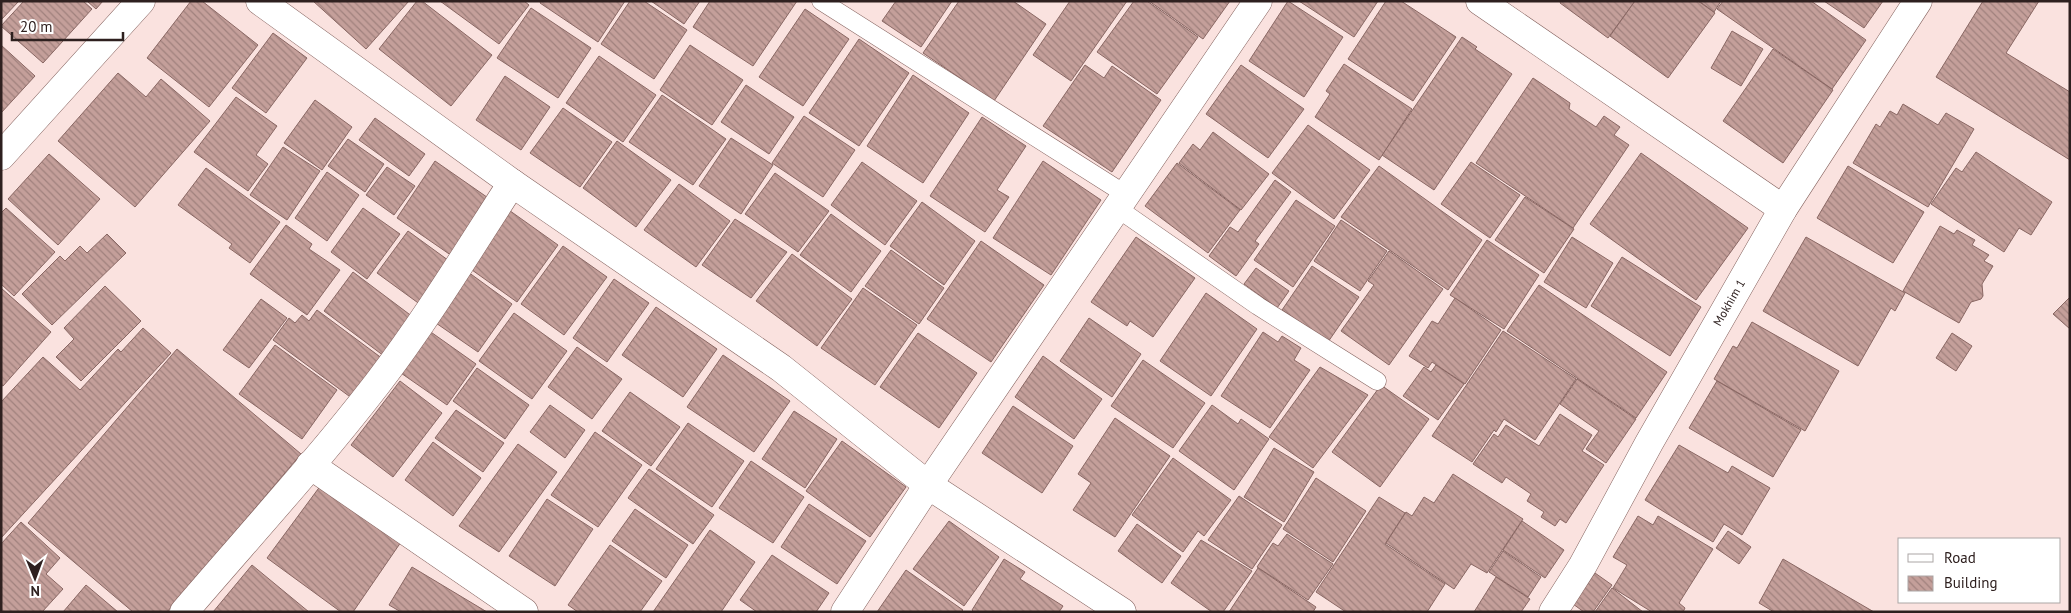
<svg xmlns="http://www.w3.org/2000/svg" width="2071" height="613" font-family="'PT Sans',sans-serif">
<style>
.building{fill:url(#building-back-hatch);stroke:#896763}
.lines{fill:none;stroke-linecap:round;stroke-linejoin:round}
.lane-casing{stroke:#85635f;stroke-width:19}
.street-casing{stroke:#85635f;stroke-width:29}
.secondary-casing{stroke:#85635f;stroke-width:29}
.lane{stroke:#fff;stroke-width:18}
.street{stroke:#fff;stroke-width:28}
.secondary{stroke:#fff;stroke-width:28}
.labels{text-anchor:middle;stroke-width:4.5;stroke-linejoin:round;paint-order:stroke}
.street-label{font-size:12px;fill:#2e201f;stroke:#fff}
</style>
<defs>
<pattern id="building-back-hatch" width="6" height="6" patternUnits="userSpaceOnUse" patternTransform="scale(1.25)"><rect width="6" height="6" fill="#c49f9a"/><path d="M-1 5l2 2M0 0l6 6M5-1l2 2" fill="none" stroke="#a0817d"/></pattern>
</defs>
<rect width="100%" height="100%" fill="#fae2df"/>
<g class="building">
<path d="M1,1H19L1,20Z"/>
<path d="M24,1H83L92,9L43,63L1,26Z"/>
<path d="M87,1H103L96,9Z"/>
<path d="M191,1H202L258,45L209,107L147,58Z"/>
<path d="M313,1H409L366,49Z"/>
<path d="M417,1H422L492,55L451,106L379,49Z"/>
<path d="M440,1H524L529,5L499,44Z"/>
<path d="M541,1H625L598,42L540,3Z"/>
<path d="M630,1H644L687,30L654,79L601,44Z"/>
<path d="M651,1H700L684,24Z"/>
<path d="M710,1H797L753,66L693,27Z"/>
<path d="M896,1H952L921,47L882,21Z"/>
<path d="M959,1H1013L1046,24L994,101L923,53Z"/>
<path d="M1070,1H1127L1071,81L1033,55Z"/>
<path d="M1134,1H1147L1198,37L1157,94L1097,52Z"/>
<path d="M1149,1H1230L1203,39Z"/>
<path d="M1288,1L1343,37L1304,97L1249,61Z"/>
<path d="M1299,1H1378L1354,37Z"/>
<path d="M1386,1H1401L1456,37L1413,101L1348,59Z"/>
<path d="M1561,1H1635L1608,38L1560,3Z"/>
<path d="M1635,1H1698L1715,13L1668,78L1610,36Z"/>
<path d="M1699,1H1721L1714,12Z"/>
<path d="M1723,1H1811L1866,40L1832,89L1717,9Z"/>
<path d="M1824,1H1883L1864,28Z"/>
<path d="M1983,1H2039L2006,53L2070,92V160L1936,77Z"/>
<path d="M531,8L591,48L558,98L497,58Z"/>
<path d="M805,9L849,39L803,106L759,77Z"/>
<path d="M1732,31L1763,49L1741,86L1711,68Z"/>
<path d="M273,33L307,58L266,113L232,88Z"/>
<path d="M1462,37L1477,47L1475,49L1512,74L1434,190L1382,155Z"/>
<path d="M859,39L909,73L859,146L809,113Z"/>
<path d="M1,45L35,76L1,113Z"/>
<path d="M690,45L743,80L712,125L660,90Z"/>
<path d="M1773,49L1833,90L1783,163L1723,121Z"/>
<path d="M599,56L656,95L623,142L566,103Z"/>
<path d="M1344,64L1412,109L1379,160L1315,117L1330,94L1326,91Z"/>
<path d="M1085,65L1104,78L1112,66L1161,100L1112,172L1043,126Z"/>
<path d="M1241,65L1304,109L1268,158L1206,114Z"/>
<path d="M118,73L146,97L161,79L210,121L135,207L58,141Z"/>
<path d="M913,75L969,113L923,183L867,146Z"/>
<path d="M505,76L550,107L521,150L476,120Z"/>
<path d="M1533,78L1570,103L1569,109L1596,127L1604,116L1620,127L1614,135L1629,145L1573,228L1476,163Z"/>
<path d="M746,85L794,117L769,154L721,122Z"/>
<path d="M662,95L726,139L693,185L629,142Z"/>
<path d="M236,97L277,126L256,155L268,164L248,191L194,152Z"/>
<path d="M315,100L352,127L322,170L284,143Z"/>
<path d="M1903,104L1938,125L1946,113L1974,129L1928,207L1853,163L1876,124L1880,127L1890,111L1897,115Z"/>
<path d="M563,108L612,142L580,187L530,153Z"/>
<path d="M804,116L855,150L823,197L772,163Z"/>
<path d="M982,117L1026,146L997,190L1009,197L985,232L930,196Z"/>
<path d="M375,118L425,154L409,176L359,140Z"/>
<path d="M1308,125L1370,170L1334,219L1272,173Z"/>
<path d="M1213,132L1269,174L1241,210L1179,163L1193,144L1200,150Z"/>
<path d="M731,138L773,165L741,214L699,186Z"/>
<path d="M348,139L384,164L365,192L328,166Z"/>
<path d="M617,141L671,180L636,227L583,188Z"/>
<path d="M283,147L320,171L287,220L250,195Z"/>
<path d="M1976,152L2052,202L2031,235L2019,228L2004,252L1931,204L1956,168L1962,172Z"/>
<path d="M1641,153L1748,228L1696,300L1590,224Z"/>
<path d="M49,154L100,199L58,245L8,199Z"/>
<path d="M435,161L494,202L455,258L397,218Z"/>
<path d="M1043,161L1101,200L1051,275L993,238Z"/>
<path d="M862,162L917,201L885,245L831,205Z"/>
<path d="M1471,162L1520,195L1490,238L1441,204Z"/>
<path d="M1177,163L1240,210L1208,253L1145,206Z"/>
<path d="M1379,166L1482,240L1448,290L1341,217Z"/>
<path d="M1848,166L1924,212L1893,263L1817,218Z"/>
<path d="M387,167L415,186L394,215L366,195Z"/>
<path d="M206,168L280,222L250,263L229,248L232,244L178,205Z"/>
<path d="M327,172L359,195L327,241L295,218Z"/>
<path d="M775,173L829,211L798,252L745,214Z"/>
<path d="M1275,180L1291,192L1255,241L1259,244L1236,276L1209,256L1230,227L1238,232Z"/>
<path d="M679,184L730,221L696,267L644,230Z"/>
<path d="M1525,197L1574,229L1544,273L1495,240Z"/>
<path d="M1296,200L1335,226L1293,287L1254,260Z"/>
<path d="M922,202L975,241L944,285L890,246Z"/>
<path d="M6,208L55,252L14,296L1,284V213Z"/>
<path d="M363,208L400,234L367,279L331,252Z"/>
<path d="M506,208L558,245L517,302L465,265Z"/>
<path d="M831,214L881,251L851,292L800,255Z"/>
<path d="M735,219L787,252L751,298L702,265Z"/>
<path d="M1341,220L1387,251L1360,291L1314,261Z"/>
<path d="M286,225L312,244L309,249L340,270L307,315L250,274Z"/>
<path d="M1940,226L1954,234L1957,230L1975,240L1972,245L1989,255L1984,261L1993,266L1982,284L1983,296L1981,299L1971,302L1959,323L1903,291Z"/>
<path d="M408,231L452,263L421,305L377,273Z"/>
<path d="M107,234L126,253L52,325L22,294L60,256L65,261L80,246L87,253Z"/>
<path d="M1136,237L1195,278L1153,337L1130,321L1127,326L1091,302Z"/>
<path d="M1572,237L1613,263L1586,308L1544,282Z"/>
<path d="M1806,237L1905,293L1895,311L1891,308L1858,366L1763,311Z"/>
<path d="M1487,240L1539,275L1504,329L1450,295Z"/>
<path d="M981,241L1044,285L991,362L927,319Z"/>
<path d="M563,246L607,277L564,335L521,304Z"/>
<path d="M891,250L944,288L919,324L865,286Z"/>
<path d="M1389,251L1443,289L1389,365L1341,331L1374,285L1368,281Z"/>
<path d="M792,254L852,299L817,346L756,301Z"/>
<path d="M1622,257L1701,307L1670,356L1591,306Z"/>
<path d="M1312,266L1359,297L1328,342L1282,310Z"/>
<path d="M1256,268L1289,291L1277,308L1244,284Z"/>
<path d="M353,272L413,317L384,356L324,311Z"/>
<path d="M468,272L512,304L478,352L433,321Z"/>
<path d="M614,279L649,303L607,362L573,338Z"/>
<path d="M1539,285L1667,372L1636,418L1507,331Z"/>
<path d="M105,286L141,321L81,381L56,357L74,339L64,328Z"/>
<path d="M1,288L51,332L3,386L1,385Z"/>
<path d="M863,288L917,325L875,385L821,348Z"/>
<path d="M1206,293L1257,329L1211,396L1160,361Z"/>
<path d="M2070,297V329L2053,314Z"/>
<path d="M1455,298L1501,330L1465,384L1432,362L1428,368L1409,356L1432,321L1438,324Z"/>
<path d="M261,299L287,318L249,368L223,350Z"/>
<path d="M656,307L717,349L683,397L622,355Z"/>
<path d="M317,310L383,359L353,399L273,340L289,318L295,323L302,315L309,321Z"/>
<path d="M514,313L567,351L532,399L479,361Z"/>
<path d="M1089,318L1141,354L1112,397L1060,361Z"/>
<path d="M1752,322L1839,371L1805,431L1714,379L1733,346L1737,348Z"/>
<path d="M143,328L171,353L1,538V402L43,357L80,390L118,349L121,352Z"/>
<path d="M428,330L476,364L447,405L398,371Z"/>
<path d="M1503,331L1576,379L1535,440L1504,419L1496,432L1494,430L1472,462L1432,436Z"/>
<path d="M1263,332L1278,342L1282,336L1301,348L1294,360L1310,370L1270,428L1221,396Z"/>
<path d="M918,333L977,373L939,428L880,387Z"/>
<path d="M1952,333L1972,346L1956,371L1936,358Z"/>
<path d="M275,345L337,390L302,439L239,394Z"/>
<path d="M577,347L622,379L592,419L548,387Z"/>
<path d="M177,349L301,454L167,612H133L28,523Z"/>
<path d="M723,355L790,401L754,452L687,407Z"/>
<path d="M1043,356L1102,399L1074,439L1015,397Z"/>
<path d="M1143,360L1205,403L1173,448L1111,406Z"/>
<path d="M1436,365L1464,384L1438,420L1403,396L1424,367L1431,372Z"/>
<path d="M1320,367L1368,395L1313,468L1269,437Z"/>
<path d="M477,368L529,405L505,439L453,401Z"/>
<path d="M1577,379L1636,419L1606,463L1586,449L1599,431L1560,404Z"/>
<path d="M400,381L442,413L393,477L351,445Z"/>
<path d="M1717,381L1801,430L1773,477L1689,428Z"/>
<path d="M1381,385L1429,419L1380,487L1332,452Z"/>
<path d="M630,392L680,427L651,466L602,431Z"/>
<path d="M550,405L585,430L565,458L530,432Z"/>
<path d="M1212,405L1238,424L1241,419L1269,439L1234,490L1179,451Z"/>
<path d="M1013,406L1073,446L1042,493L982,453Z"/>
<path d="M456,410L504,443L483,472L435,438Z"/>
<path d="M794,411L837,439L805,488L762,459Z"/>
<path d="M1560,414L1592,435L1582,451L1604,465L1566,523L1560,519L1555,526L1541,517L1544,512L1527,501L1531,494L1506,477L1502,483L1473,464L1494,434L1498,437L1506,425L1539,446Z"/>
<path d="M1115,418L1170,456L1115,537L1073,510L1091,483L1078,474Z"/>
<path d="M688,423L744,461L712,507L656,469Z"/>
<path d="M595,432L642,465L598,527L551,495Z"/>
<path d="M842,441L906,487L870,537L806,491Z"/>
<path d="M433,442L481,478L453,516L405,480Z"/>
<path d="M518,444L557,472L499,552L459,526Z"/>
<path d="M1679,445L1728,473L1732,466L1770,488L1742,535L1724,524L1713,542L1645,500Z"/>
<path d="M1274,448L1314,472L1284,522L1244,497Z"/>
<path d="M1173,458L1231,500L1204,536L1198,531L1183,552L1132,515Z"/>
<path d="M751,461L804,497L773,543L719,508Z"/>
<path d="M649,469L714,515L693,544L628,498Z"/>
<path d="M1453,474L1523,519L1487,573L1471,564L1454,589L1386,543L1406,512L1412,516L1424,497L1434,503Z"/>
<path d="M1316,478L1366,511L1333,562L1283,529Z"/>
<path d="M321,485L401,542L353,612H341L267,558Z"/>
<path d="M1239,496L1282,525L1252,569L1208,540Z"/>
<path d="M1379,497L1405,513L1385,544L1445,584L1427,612H1346L1316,592Z"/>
<path d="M547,499L593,529L555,586L509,556Z"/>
<path d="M809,504L866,541L837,584L781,547Z"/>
<path d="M635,509L688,545L666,578L612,541Z"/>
<path d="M1638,516L1653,525L1658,516L1713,549L1679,603L1685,608L1683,612H1652L1613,588L1627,565L1613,557Z"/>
<path d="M949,521L999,557L964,606L913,569Z"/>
<path d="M1522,521L1564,550L1545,578L1503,550Z"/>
<path d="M21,522L60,558L46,574L63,589L42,612H1V544Z"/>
<path d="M1137,524L1181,556L1162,583L1118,551Z"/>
<path d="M710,530L755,562L721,612H653Z"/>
<path d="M1728,531L1751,547L1739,564L1716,548Z"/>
<path d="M1287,534L1333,564L1308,600L1257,567L1273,543L1278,546Z"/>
<path d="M1201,540L1252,571L1223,612H1212L1171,583Z"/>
<path d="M610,545L662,581L640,612H578L568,605Z"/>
<path d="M1503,551L1541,577L1528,597L1489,572Z"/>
<path d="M772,555L829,593L816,612H757L740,600Z"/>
<path d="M1004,559L1025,572L1020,579L1063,606L1059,612H974L972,610Z"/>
<path d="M1783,559L1874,612H1774L1759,603Z"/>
<path d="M252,565L309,612H213Z"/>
<path d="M412,567L487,612H401L389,605Z"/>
<path d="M1258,568L1316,607L1313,612H1229Z"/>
<path d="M906,570L963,610L961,612H877Z"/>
<path d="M1595,573L1612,585L1593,612H1584L1573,604Z"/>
<path d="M1496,577L1530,599L1521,612H1474Z"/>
<path d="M86,585L118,612H63Z"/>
<path d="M1612,588L1643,612H1595Z"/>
</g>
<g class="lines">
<defs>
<g id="lane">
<path d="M821,1L1125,194"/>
<path d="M1117,208L1258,306L1377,381"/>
</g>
<g id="street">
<path d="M260,1L512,183L781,368L928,485L1122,612"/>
<path d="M1480,1L1783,209"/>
<path d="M1,156L141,1"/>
<path d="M310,465L524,612"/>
<path d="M184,612C249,536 316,463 377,384C426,320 468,251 512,183"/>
<path d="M845,612L928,485L1258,1"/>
</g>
<g id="secondary">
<path id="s1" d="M1553,612L1583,565L1649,443L1783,209L1918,1"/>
</g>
</defs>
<use href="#lane" class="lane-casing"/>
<use href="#street" class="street-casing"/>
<use href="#secondary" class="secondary-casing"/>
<use href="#lane" class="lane"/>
<use href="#street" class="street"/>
<use href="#secondary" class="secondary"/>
</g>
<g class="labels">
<g class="street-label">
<text dy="4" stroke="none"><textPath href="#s1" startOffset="356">Mokhim 1</textPath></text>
</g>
</g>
<rect width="2071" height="613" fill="none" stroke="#2e201f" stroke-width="5"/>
<rect x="1898" y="538" width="162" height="65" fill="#ffffff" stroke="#aba6a5"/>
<rect x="1908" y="554" width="25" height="8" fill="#ffffff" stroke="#aba6a5"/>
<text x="1944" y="563" font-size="15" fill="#2e201f">Road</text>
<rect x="1908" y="576" width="25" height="15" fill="url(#building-back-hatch)" stroke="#aba6a5"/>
<text x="1944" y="588" font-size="15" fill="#2e201f">Building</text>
<g transform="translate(35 578) rotate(179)" stroke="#ffffff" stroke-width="4" paint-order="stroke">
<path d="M0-4L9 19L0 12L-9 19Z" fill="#2e201f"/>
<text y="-8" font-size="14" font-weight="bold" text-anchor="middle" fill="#2e201f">N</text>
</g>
<path d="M12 32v8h111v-8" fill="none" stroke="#2e201f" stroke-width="2.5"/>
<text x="20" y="32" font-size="15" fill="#2e201f" stroke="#ffffff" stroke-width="4" paint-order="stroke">20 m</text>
</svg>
